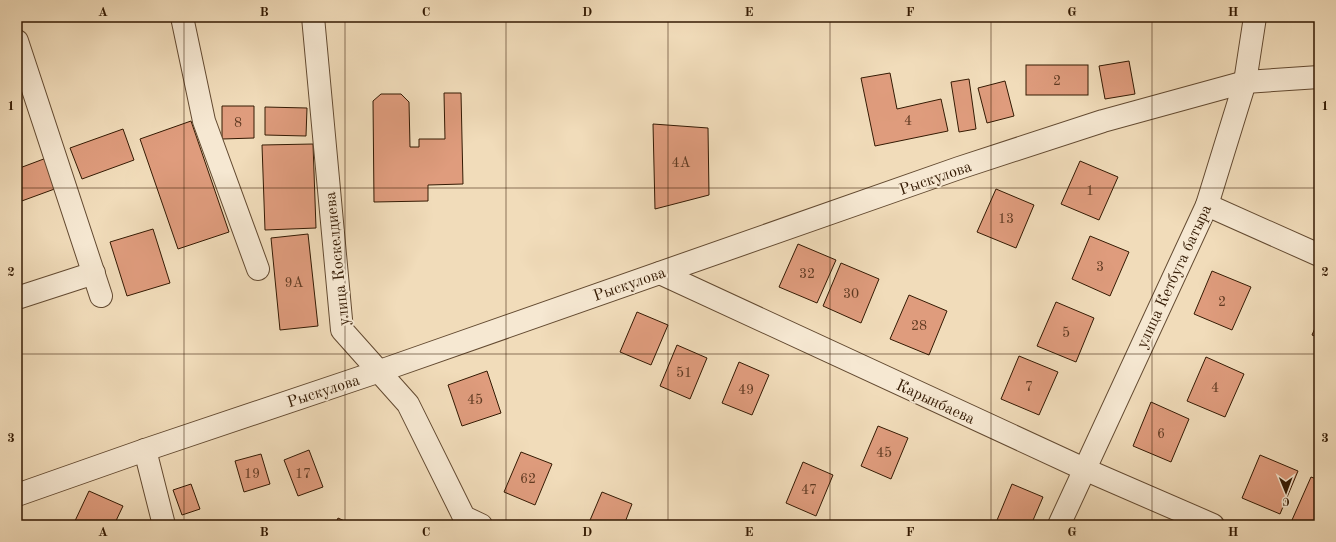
<svg xmlns="http://www.w3.org/2000/svg" width="1336" height="542" font-family="'Old Standard TT',serif">
<style>
.building{fill:#df9c7d;stroke:#341a03}
.lines{fill:none;stroke-linecap:round;stroke-linejoin:round}
.minor-casing{stroke:#634a31;stroke-width:24}
.minor{stroke:#f6e8d2;stroke-width:22}
.grid{fill:none;stroke:#341a03;stroke-width:1;stroke-opacity:0.55}
.labels{text-anchor:middle;stroke-width:4;stroke-linejoin:round;paint-order:stroke}
.number-label{font-size:14px;fill:#5f3a22}
.street-label{font-size:16px;fill:#341a03;stroke:#f6e8d2}
.neatline{fill:none;stroke:#341a03;stroke-width:1.5}
.grid-label{font-size:13px;text-anchor:middle;font-weight:bold;fill:#341a03}
</style>
<rect width="100%" height="100%" fill="#f1dcba"/>
<filter id="stains"><feTurbulence type="fractalNoise" baseFrequency=".005" numOctaves="4"/><feColorMatrix values="0 0 0 0 .2 0 0 0 0 .09 0 0 0 0 .02 0 0 0 .5 -.17"/></filter>
<radialGradient id="worn" r=".72"><stop offset=".6" stop-color="#630" stop-opacity="0"/><stop offset="1" stop-color="#630" stop-opacity=".3"/></radialGradient>
<g class="building">
<path d="M1129,61L1135,94L1105,99L1099,66Z"/>
<rect x="1026" y="65" width="62" height="30"/>
<path d="M890,73L897,109L941,99L948,131L875,146L861,78Z"/>
<path d="M969,79L976,129L959,132L951,82Z"/>
<path d="M1005,81L1014,116L987,123L978,88Z"/>
<path d="M444,93H461L463,184L428,185V201L374,202L373,101L381,94H401L409,102L410,147H419V139H445Z"/>
<path d="M222,106H254V138L222,139Z"/>
<path d="M265,107L307,108L306,136L265,135Z"/>
<path d="M191,121L229,232L178,249L140,139Z"/>
<path d="M653,124L708,128L709,195L655,209Z"/>
<path d="M123,129L134,160L82,179L70,148Z"/>
<path d="M313,144L316,228L265,230L262,145Z"/>
<path d="M49,157L60,187L19,202L17,196V169Z"/>
<path d="M1080,161L1118,177L1099,220L1061,204Z"/>
<path d="M996,189L1034,205L1016,248L977,232Z"/>
<path d="M153,229L170,283L127,296L110,242Z"/>
<path d="M308,234L318,326L280,330L271,238Z"/>
<path d="M1090,236L1129,252L1110,296L1072,279Z"/>
<path d="M798,244L836,260L817,303L779,287Z"/>
<path d="M841,263L879,279L861,323L823,306Z"/>
<path d="M1212,271L1251,287L1232,330L1194,314Z"/>
<path d="M909,295L947,311L929,355L890,339Z"/>
<path d="M1056,302L1094,318L1076,362L1037,346Z"/>
<path d="M637,312L668,325L651,365L620,352Z"/>
<path d="M1319,319V338L1312,335Z"/>
<path d="M677,345L707,358L690,399L660,386Z"/>
<path d="M1019,356L1058,372L1039,415L1001,399Z"/>
<path d="M1206,357L1244,374L1225,417L1187,401Z"/>
<path d="M739,362L769,375L752,415L722,403Z"/>
<path d="M487,371L501,413L462,426L448,385Z"/>
<path d="M1151,402L1189,419L1171,462L1133,446Z"/>
<path d="M878,426L908,438L891,479L861,466Z"/>
<path d="M309,450L323,487L298,496L284,460Z"/>
<path d="M521,452L552,464L535,505L504,492Z"/>
<path d="M261,454L270,484L244,492L235,461Z"/>
<path d="M1260,455L1298,471L1280,514L1242,498Z"/>
<path d="M803,462L833,475L816,516L786,503Z"/>
<path d="M1311,477L1319,480V525H1305L1292,520Z"/>
<path d="M191,484L200,509L182,515L173,490Z"/>
<path d="M1012,484L1043,497L1031,525H995Z"/>
<path d="M89,491L123,506L114,525H78L74,523Z"/>
<path d="M602,492L632,504L624,525H588Z"/>
<path d="M338,518L353,525H335Z"/>
<path d="M688,522L696,525H687Z"/>
</g>
<g class="lines">
<defs>
<g id="minor">
<path d="M182,17L204,121L258,269"/>
<path d="M313,17L342,330L408,404L464,517L481,525"/>
<path d="M17,41L101,296"/>
<path d="M1207,205L1319,255"/>
<path d="M660,273L1084,469L1213,525"/>
<path d="M17,298L94,273"/>
<path d="M145,450L164,525"/>
<path d="M17,495L145,450L380,371L959,168L1103,121L1245,82L1319,77"/>
<path d="M1059,525L1207,205L1245,82L1255,17"/>
</g>
</defs>
<use href="#minor" class="minor-casing"/>
<use href="#minor" class="minor"/>
</g>
<path class="grid" d="M184,17V525M345,17V525M506,17V525M668,17V525M830,17V525M991,17V525M1152,17V525M17,188H1319M17,354H1319"/>
<g class="labels">
<g class="number-label">
<text x="1057" y="85">2</text>
<text x="908" y="125">4</text>
<text x="238" y="127">8</text>
<text x="681" y="167">4А</text>
<text x="1090" y="195">1</text>
<text x="1006" y="223">13</text>
<text x="1100" y="271">3</text>
<text x="807" y="278">32</text>
<text x="294" y="287">9А</text>
<text x="851" y="298">30</text>
<text x="1222" y="306">2</text>
<text x="919" y="330">28</text>
<text x="1066" y="337">5</text>
<text x="684" y="377">51</text>
<text x="1029" y="391">7</text>
<text x="1215" y="392">4</text>
<text x="746" y="394">49</text>
<text x="475" y="404">45</text>
<text x="1161" y="438">6</text>
<text x="884" y="457">45</text>
<text x="252" y="478">19</text>
<text x="303" y="478">17</text>
<text x="528" y="483">62</text>
<text x="809" y="494">47</text>
</g>
<g class="street-label">
<text transform="translate(935 177) rotate(-19)" y="6">Рыскулова</text>
<text transform="translate(336 259) rotate(-96)" y="6">улица Коскелдиева</text>
<text transform="translate(1173 276) rotate(-65)" y="6">улица Кетбуга батыра</text>
<text transform="translate(629 283) rotate(-19)" y="6">Рыскулова</text>
<text transform="translate(323 390) rotate(-18)" y="6">Рыскулова</text>
<text transform="translate(936 401) rotate(25)" y="6">Карынбаева</text>
</g>
</g>
<rect width="1336" height="542" fill="none" stroke="#f1dcba" stroke-width="44"/>
<g transform="translate(1286 492) rotate(179)" stroke="#f6e8d2" stroke-width="3" paint-order="stroke">
<path d="M0-3L7 15L0 10L-7 15Z" fill="#341a03"/>
<text y="-6" font-size="11" font-weight="bold" text-anchor="middle" fill="#341a03">С</text>
</g>
<rect x="22" y="22" width="1292" height="498" class="neatline"/>
<g class="grid-label">
<text x="103" y="16">A</text>
<text x="264" y="16">B</text>
<text x="426" y="16">C</text>
<text x="587" y="16">D</text>
<text x="749" y="16">E</text>
<text x="910" y="16">F</text>
<text x="1072" y="16">G</text>
<text x="1233" y="16">H</text>
<text x="11" y="110">1</text>
<text x="1325" y="110">1</text>
<text x="11" y="276">2</text>
<text x="1325" y="276">2</text>
<text x="11" y="442">3</text>
<text x="1325" y="442">3</text>
<text x="103" y="536">A</text>
<text x="264" y="536">B</text>
<text x="426" y="536">C</text>
<text x="587" y="536">D</text>
<text x="749" y="536">E</text>
<text x="910" y="536">F</text>
<text x="1072" y="536">G</text>
<text x="1233" y="536">H</text>
</g>
<rect width="100%" height="100%" filter="url(#stains)"/>
<rect width="100%" height="100%" fill="url(#worn)"/>
</svg>
